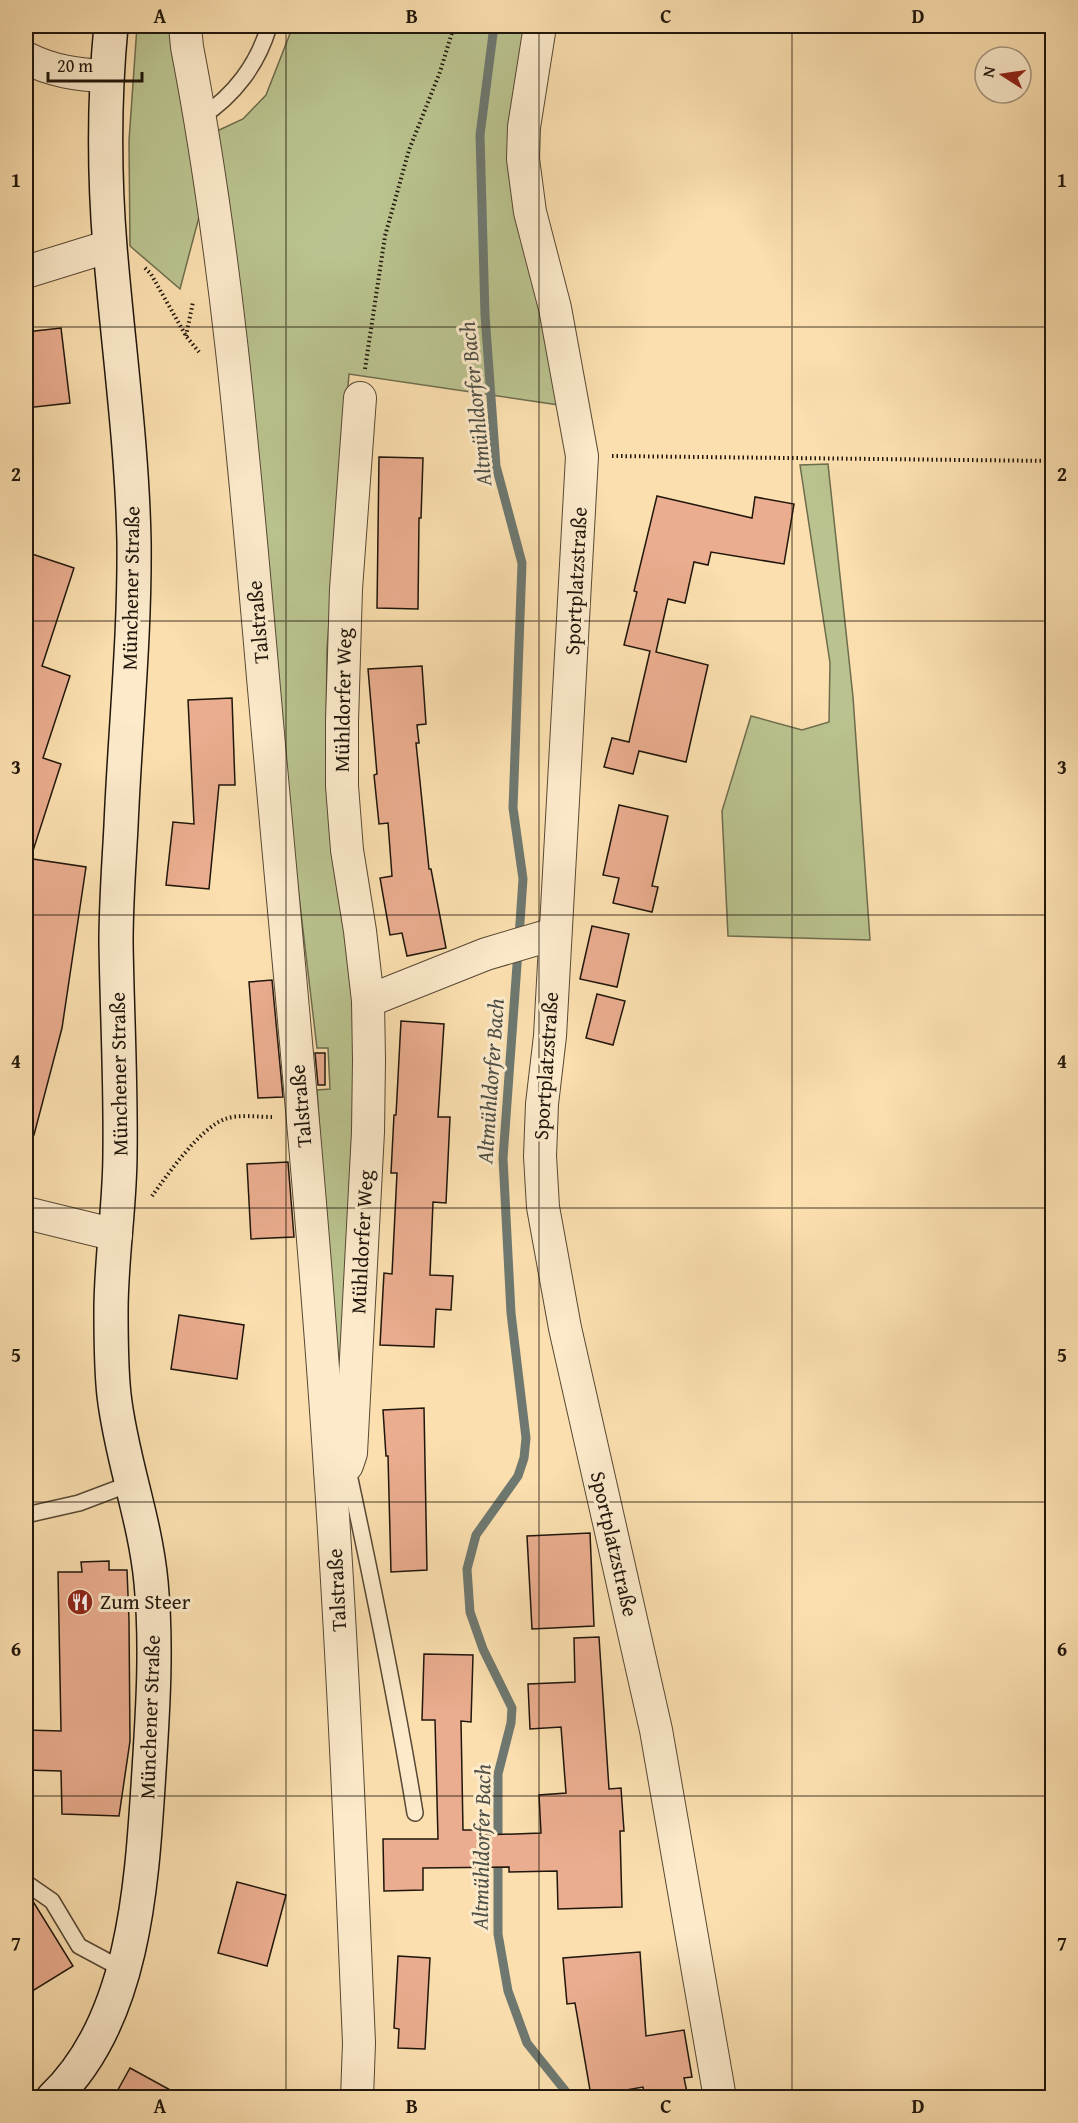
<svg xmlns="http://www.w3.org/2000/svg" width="1078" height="2123" font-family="'Gentium Book Plus',serif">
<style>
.green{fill:#bac38f;stroke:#6d6c4d;stroke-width:1.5}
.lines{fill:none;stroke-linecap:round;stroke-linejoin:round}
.stream{stroke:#6e7870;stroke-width:9}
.building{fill:#eaad8f;stroke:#20160b;stroke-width:1.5}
.lane-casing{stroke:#574834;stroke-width:18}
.street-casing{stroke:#574834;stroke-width:34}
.secondary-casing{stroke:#20160b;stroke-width:36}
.path{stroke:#20160b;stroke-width:4;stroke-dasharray:1.5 3;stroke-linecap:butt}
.lane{stroke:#fceacb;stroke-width:15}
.street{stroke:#fceacb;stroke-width:32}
.secondary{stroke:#fceacb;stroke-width:33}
.grid{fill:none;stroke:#20160b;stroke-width:1.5;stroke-opacity:0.55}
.labels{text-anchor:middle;stroke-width:6;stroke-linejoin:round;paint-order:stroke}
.street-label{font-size:21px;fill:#20160b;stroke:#fceacb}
.poi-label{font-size:21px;fill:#20160b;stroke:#fceacb;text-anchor:start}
.water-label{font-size:22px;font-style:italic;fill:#4e4f46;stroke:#fceacb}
.neatline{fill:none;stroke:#20160b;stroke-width:2}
.grid-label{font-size:20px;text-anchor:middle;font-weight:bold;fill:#20160b}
</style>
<rect width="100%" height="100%" fill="#fbdfaf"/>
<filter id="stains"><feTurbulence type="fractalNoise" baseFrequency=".00333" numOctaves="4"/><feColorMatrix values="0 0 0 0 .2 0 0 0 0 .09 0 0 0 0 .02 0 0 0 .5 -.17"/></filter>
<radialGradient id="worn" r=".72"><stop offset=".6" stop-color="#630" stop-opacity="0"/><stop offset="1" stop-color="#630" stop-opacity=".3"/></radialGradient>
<g class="green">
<path d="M137,26H176L204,198L180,289L130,246L129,141Z"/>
<path d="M293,26H529L523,58L566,406L349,374L327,649L326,749L335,863L355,994L358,1087L339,1427L317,1090L330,1089L328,1048H317L284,770L217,131L243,119L266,95Z"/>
<path d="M828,464L853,697L870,940L728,936L722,811L751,716L802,730L829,722L830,663L800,465Z"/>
</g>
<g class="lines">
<g class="stream">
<path d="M494,26L480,135L485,315L496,466L522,563L513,808L523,879L519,937"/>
<path d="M518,951L503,1158L511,1313L526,1438L524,1458L518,1476L476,1535L467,1569L470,1612L483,1649L512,1708L511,1723L498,1774V1934L508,1991L527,2043L571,2098"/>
</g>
</g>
<g class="building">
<path d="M61,328L70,403L26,408V332Z"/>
<path d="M379,457L423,458L421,518H419L418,609L377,608Z"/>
<path d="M657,496L752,518L755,497L794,504L784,564L711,552L708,565L694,562L685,603L668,599L656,652L708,665L686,762L639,751L633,774L604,767L612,738L629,742L650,651L624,645L637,592L634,591Z"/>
<path d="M26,552L74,568L42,666L70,676L43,758L61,764L31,857L26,856Z"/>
<path d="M422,666L426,724L417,725L419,743H416L429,869H431L446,948L407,956L402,933L390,935L380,878L392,876L388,823L379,824L374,775L377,774L368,669Z"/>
<path d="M232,698L235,785H219L209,889L166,885L173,822L194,824L188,700Z"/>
<path d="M619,805L668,816L652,886L658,887L652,912L613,903L619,878L603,875Z"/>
<path d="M26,858L86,867L62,1028L34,1135L26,1134Z"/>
<path d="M592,926L629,934L617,987L580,979Z"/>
<path d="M272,980L283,1097L258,1098L249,982Z"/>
<path d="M597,994L625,1001L613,1045L586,1038Z"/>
<path d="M401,1021L444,1024L438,1117H450L446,1203L433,1202L430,1275L453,1276L451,1310L436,1309L434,1347L380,1345L384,1273L392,1274L397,1173H391L394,1115H396Z"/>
<path d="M315,1053H325V1085H318Z"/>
<path d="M288,1162L294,1237L251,1239L247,1164Z"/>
<path d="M179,1315L244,1325L237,1379L171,1369Z"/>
<path d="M424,1408L427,1570L391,1572L388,1456H386L383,1410Z"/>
<path d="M590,1533L594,1626L532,1629L527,1536Z"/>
<path d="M109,1561V1570H127L129,1620L130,1741L119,1816L62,1814L61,1771L26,1770V1730L61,1731L58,1572H82L81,1562Z"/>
<path d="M599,1637L609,1789L621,1788L624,1831H620L622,1907L558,1909L557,1871L509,1872V1867L423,1868V1890L384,1891L383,1839H438L435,1720H422L424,1654L473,1655L471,1722L461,1721L463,1830H483V1835L541,1833L539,1795L566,1793L561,1727L530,1729L528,1684L575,1682L574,1638Z"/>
<path d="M237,1882L286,1895L267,1966L218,1953Z"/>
<path d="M26,1895L31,1898L73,1966L26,1995Z"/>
<path d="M640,1952L646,2036L684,2030L692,2077L684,2078L688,2097H645L643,2087L591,2096L575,2003L567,2004L563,1958Z"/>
<path d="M398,1956L430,1958L425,2049L398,2048L399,2029L394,2028Z"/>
<path d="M130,2068L183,2097H114Z"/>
</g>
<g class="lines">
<defs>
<g id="lane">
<path d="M201,117C234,96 258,64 269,26"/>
<path d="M347,1465C372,1581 396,1696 415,1813"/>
<path d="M26,1515L79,1503L132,1483"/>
<path d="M26,1883L52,1901L79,1946L122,1969"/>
</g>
<g id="street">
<path d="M185,26L187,47C233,285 249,527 271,767C292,1001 315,1236 330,1470C343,1661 351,1852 359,2043L357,2098"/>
<path d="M540,26L524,127L523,159L530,212L555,308L582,456L550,1036L542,1104L540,1156L543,1207L565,1328L656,1730L720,2098"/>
<path d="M26,58C52,71 77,75 107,76"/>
<path d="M26,272L110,246"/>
<path d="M368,1001L486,954L554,934"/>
<path d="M26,1213L116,1235"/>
<path d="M330,1470L347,1465L351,1453L368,1132L369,1060L368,1001L360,931L347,850L342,786V721L346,589L360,398"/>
</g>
<path id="secondary" d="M53,2098C136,2019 142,1879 149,1771C153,1708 157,1645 151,1582C145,1518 121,1458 114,1395C111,1368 111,1339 111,1311C111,1258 120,1206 120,1153C121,1083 117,1012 116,942C116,903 119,864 121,826C125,731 135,637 134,541C132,443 118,345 110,247C104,173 104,99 111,26"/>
</defs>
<use href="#lane" class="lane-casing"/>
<use href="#street" class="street-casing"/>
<use href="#secondary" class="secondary-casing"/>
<g class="path">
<path d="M145,268L151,274L186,336L199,352"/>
<path d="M186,336L193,302"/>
<path d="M365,369L385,236L409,150L440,72L454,26"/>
<path d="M612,456L1052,461"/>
<path d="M152,1196C168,1174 200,1128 225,1119C238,1114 258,1117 272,1117"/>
</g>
<use href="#lane" class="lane"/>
<use href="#street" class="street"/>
<use href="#secondary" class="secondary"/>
</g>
<path class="grid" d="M286,26V2098M539,26V2098M792,26V2098M26,327H1052M26,621H1052M26,915H1052M26,1208H1052M26,1502H1052M26,1796H1052"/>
<defs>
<symbol id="restaurant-disc" viewBox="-11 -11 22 22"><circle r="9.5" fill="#8f2418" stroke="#fceacb"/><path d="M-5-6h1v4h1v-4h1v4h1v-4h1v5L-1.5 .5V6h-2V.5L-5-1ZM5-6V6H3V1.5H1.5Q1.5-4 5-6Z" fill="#fff"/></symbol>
</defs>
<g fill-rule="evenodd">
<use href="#restaurant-disc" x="65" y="1587" width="30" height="30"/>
</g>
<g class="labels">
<g class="street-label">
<text transform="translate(576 581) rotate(-87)" y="7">Sportplatzstraße</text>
<text transform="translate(131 588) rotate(-89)" y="7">Münchener Straße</text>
<text transform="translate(258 622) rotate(-95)" y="7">Talstraße</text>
<text transform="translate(343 700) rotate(-89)" y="7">Mühldorfer Weg</text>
<text transform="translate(546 1066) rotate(-86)" y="7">Sportplatzstraße</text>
<text transform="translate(119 1074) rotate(-91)" y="7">Münchener Straße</text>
<text transform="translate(301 1106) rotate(-95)" y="7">Talstraße</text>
<text transform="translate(362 1242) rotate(-87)" y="7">Mühldorfer Weg</text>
<text transform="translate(614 1544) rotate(77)" y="7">Sportplatzstraße</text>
<text transform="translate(337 1590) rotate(-93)" y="7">Talstraße</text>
<text transform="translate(150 1717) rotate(-88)" y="7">Münchener Straße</text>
</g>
<g class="poi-label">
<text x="100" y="1609">Zum Steer</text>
</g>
<g class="water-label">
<text transform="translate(475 404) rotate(-96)" y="8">Altmühldorfer Bach</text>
<text transform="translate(490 1081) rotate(-86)" y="8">Altmühldorfer Bach</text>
<text transform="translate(481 1847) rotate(-89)" y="8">Altmühldorfer Bach</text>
</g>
</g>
<rect width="1078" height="2123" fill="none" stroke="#fbdfaf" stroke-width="66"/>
<g transform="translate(1003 75) rotate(282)"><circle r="28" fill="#fceacb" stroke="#a4957e" stroke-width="1.5"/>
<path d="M0-4.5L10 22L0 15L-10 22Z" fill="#8f2418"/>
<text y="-9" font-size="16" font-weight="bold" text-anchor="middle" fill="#20160b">N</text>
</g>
<path d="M48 72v9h94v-9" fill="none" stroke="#20160b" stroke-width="3"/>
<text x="57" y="72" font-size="18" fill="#20160b" stroke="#fceacb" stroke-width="4.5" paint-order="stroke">20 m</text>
<rect x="33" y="33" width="1012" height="2057" class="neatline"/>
<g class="grid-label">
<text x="160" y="23">A</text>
<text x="412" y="23">B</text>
<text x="666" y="23">C</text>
<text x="918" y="23">D</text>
<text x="16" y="187">1</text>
<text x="1062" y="187">1</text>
<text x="16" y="481">2</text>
<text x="1062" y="481">2</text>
<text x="16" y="774">3</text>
<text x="1062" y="774">3</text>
<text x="16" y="1068">4</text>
<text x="1062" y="1068">4</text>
<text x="16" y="1362">5</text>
<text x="1062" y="1362">5</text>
<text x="16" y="1656">6</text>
<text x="1062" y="1656">6</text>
<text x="16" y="1950">7</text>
<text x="1062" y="1950">7</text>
<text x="160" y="2113">A</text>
<text x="412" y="2113">B</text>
<text x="666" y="2113">C</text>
<text x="918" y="2113">D</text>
</g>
<rect width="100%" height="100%" filter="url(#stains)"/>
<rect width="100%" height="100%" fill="url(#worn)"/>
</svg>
